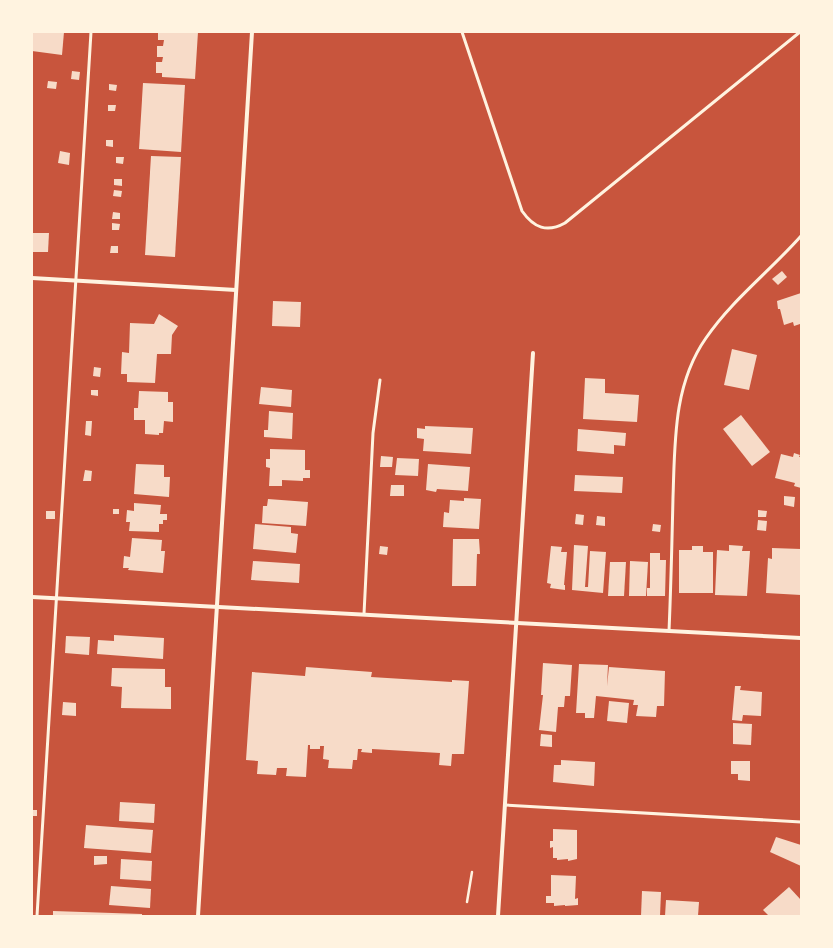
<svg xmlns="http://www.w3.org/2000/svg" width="833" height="948" font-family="Ubuntu,sans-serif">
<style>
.building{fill:#f7dbc8}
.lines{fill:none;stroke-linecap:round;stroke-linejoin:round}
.path{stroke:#fff3e0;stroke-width:2.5}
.service{stroke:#fff3e0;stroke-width:3}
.minor{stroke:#fff3e0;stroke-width:4}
</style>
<rect width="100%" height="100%" fill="#c8553d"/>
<g class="building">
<path d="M32,32H64L62,55L32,51Z"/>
<path d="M158,32H198L195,79L162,77V73H156V62H162L163,57H157V46H163L164,40H158Z"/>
<path d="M72,71L80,72L79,80L71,79Z"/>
<path d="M48,81L57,82L56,89L47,88Z"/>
<path d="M143,83L185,85L181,152L139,149Z"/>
<path d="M109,84L117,85L116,91L109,90Z"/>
<path d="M108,105H116L115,111H108Z"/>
<path d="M106,140H113V147L106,146Z"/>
<path d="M60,151L70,153L69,165L58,163Z"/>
<path d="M151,156L181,157L175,257L145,255Z"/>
<path d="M116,157H124L123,164L116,163Z"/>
<path d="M114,179H122V186L114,185Z"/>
<path d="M114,190L122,191L121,197L113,196Z"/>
<path d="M113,212L120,213V219H112Z"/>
<path d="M112,223L120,224L119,230H112Z"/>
<path d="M32,233H49L48,252H32Z"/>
<path d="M111,246H118V253H110Z"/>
<path d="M782,271L787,277L778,285L772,279Z"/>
<path d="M801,293L800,324L794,326L793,322L784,325L780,309H778L777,301Z"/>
<path d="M273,301L301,302L300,327L272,326Z"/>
<path d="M159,314L178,326L172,335L171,354H157L155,383L127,382V374H121L122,352L129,353L130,323L154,324Z"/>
<path d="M732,349L757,355L749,390L724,385Z"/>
<path d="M94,367L101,368L100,377L93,376Z"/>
<path d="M585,378L605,379V393L639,395L637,422L583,419Z"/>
<path d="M261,387L292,390L291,407L259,404Z"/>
<path d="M91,390H98V396L91,395Z"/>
<path d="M139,391L168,392V402H173V422L164,421L163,433H159V435L145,434V420H134V408H138Z"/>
<path d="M269,411L293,413L292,439L264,437V430H268Z"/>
<path d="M741,415L770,452L752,466L723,429Z"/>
<path d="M86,421H92L91,436L85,435Z"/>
<path d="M425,426L473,428L471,454L423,451L424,439L417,438V428L425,429Z"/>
<path d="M578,429L626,433L625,446L614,445V454L577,451Z"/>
<path d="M270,449L305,450V470H310V478H303V481L282,480V486H269L270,468L266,467V459H270Z"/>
<path d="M794,453L800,455L799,457H801V488L794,486L795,483L775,478L781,454L793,457Z"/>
<path d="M381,456L393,457L392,467H380Z"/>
<path d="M397,458L419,459L418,476L395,475Z"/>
<path d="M136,464L164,465V477H170L169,497L134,494Z"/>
<path d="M428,464L470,467L468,491L437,489L436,492L426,490Z"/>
<path d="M85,470L92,471L91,481H83Z"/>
<path d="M575,475L623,477L622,493L574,491Z"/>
<path d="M391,485H404V496H390Z"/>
<path d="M784,496L795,497L794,507L784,505Z"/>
<path d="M464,498L481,499L479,529L443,527L444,512L449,513L450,500L464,501Z"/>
<path d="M268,499L308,502L306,526L262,523L263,506H267Z"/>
<path d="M134,503L161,505L160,514H167V520H163V524H159V532L129,531L130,522H126L127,510L134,511Z"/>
<rect x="113" y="509" width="6" height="5"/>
<path d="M758,510L767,511L766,517H758Z"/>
<rect x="46" y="511" width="9" height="8"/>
<path d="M576,514L584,515L583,525L575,524Z"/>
<path d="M597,516L605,517V526L596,525Z"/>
<path d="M758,520L767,521L766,531L757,530Z"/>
<path d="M255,524L291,527V533L298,534L296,553L253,549Z"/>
<path d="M653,524L661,525L660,532L652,531Z"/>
<path d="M132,538L162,540L161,551H165L163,573L128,570L129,568H123L124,556L130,557Z"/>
<path d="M453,539H479L480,554H477L476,586H452Z"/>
<path d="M574,545L588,546L585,587H588L590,551L606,552L603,593L572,590Z"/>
<path d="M729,545L743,546L742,551H750L747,596L715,595L717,550L729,551Z"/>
<path d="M380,546L388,547L387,555L379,554Z"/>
<path d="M551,546L562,547L561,552H567L564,585H565V590L550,588L551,584L547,583Z"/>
<path d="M692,546H703V552H713V593H679V550H692Z"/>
<path d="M772,548L801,549V595L766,593L768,558L772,559Z"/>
<path d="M650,553H660V560H666L665,596H647V588H650Z"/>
<path d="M253,561L300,564L299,583L251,580Z"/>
<path d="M630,561L648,562L646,596H629Z"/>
<path d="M610,562H626L624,596H608Z"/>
<path d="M114,635L164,638L163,659L97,654L98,640L114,641Z"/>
<path d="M66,636L90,637L89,655L65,653Z"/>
<path d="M543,663L572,665L570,696H565L564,707H558L556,732L539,730L543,695H541Z"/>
<path d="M579,664L608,665L607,686L609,667L665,671L664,706H657L656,717L636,716L638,705H633L634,700L596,696L594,718H585V713H576Z"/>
<path d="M306,667L372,672L371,677L452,682V680L469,681L464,754H452L451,766L439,765L440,753L372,749V753L361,752L362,749H358L357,760H353L352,769L328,768L329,760L323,759L324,746H320V749H310V745H308L306,777L286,776L287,768H277L276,775L257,774L258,761L246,760L252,672L305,676Z"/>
<path d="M112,668L165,669V687H171V709L121,708L122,687L111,686Z"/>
<path d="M735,686H741L740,690L762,692L761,716L743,715L742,721L732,720Z"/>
<path d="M609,701L629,703L627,723L607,721Z"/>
<path d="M63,702L76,703V716L62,715Z"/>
<path d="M733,723L752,724L751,745L733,744Z"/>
<path d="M541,734L552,735V747L540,746Z"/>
<path d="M561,760L595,762L594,786L553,782L554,765H561Z"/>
<path d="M731,761H750V781L738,780V774H731Z"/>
<path d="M120,802L155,804L154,823L119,821Z"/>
<rect x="32" y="810" width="5" height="6"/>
<path d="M86,825L153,830L151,853L84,848Z"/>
<path d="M553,829L577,830V859L568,861V859L557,860V858H553V847L550,848V841H553Z"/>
<path d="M776,837L801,845V866L770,852Z"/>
<path d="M94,856H107V864L94,865Z"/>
<path d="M121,859L152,861L151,881L120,879Z"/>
<path d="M551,875L576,876L575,899L578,898V905L565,906V905L554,906V903H546V896H551Z"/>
<path d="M111,886L151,889L150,908L109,905Z"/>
<path d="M789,887L801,900V916H769L763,910Z"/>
<path d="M642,891L661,892L660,916H641Z"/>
<path d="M666,900L699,902L698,916H665Z"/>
<path d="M53,911L142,914V916H53Z"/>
</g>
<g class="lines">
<path class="path" d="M467,902L472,872"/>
<g class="service">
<path d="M462,32L522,211C534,228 547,233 565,223L800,32"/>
<path d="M364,614L373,433L380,380"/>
<path d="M669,631C671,586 672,541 673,497C675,443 673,385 706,338C732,300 770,271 801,236"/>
<path d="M505,805L801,822"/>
<path d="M37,916L91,32"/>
</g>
<g class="minor">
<path d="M32,278L236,290"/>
<path d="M32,597L801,638"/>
<path d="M198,916L252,32"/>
<path d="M498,916L533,353"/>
</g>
</g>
<rect width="833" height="948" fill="none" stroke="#fff3e0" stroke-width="66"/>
</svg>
